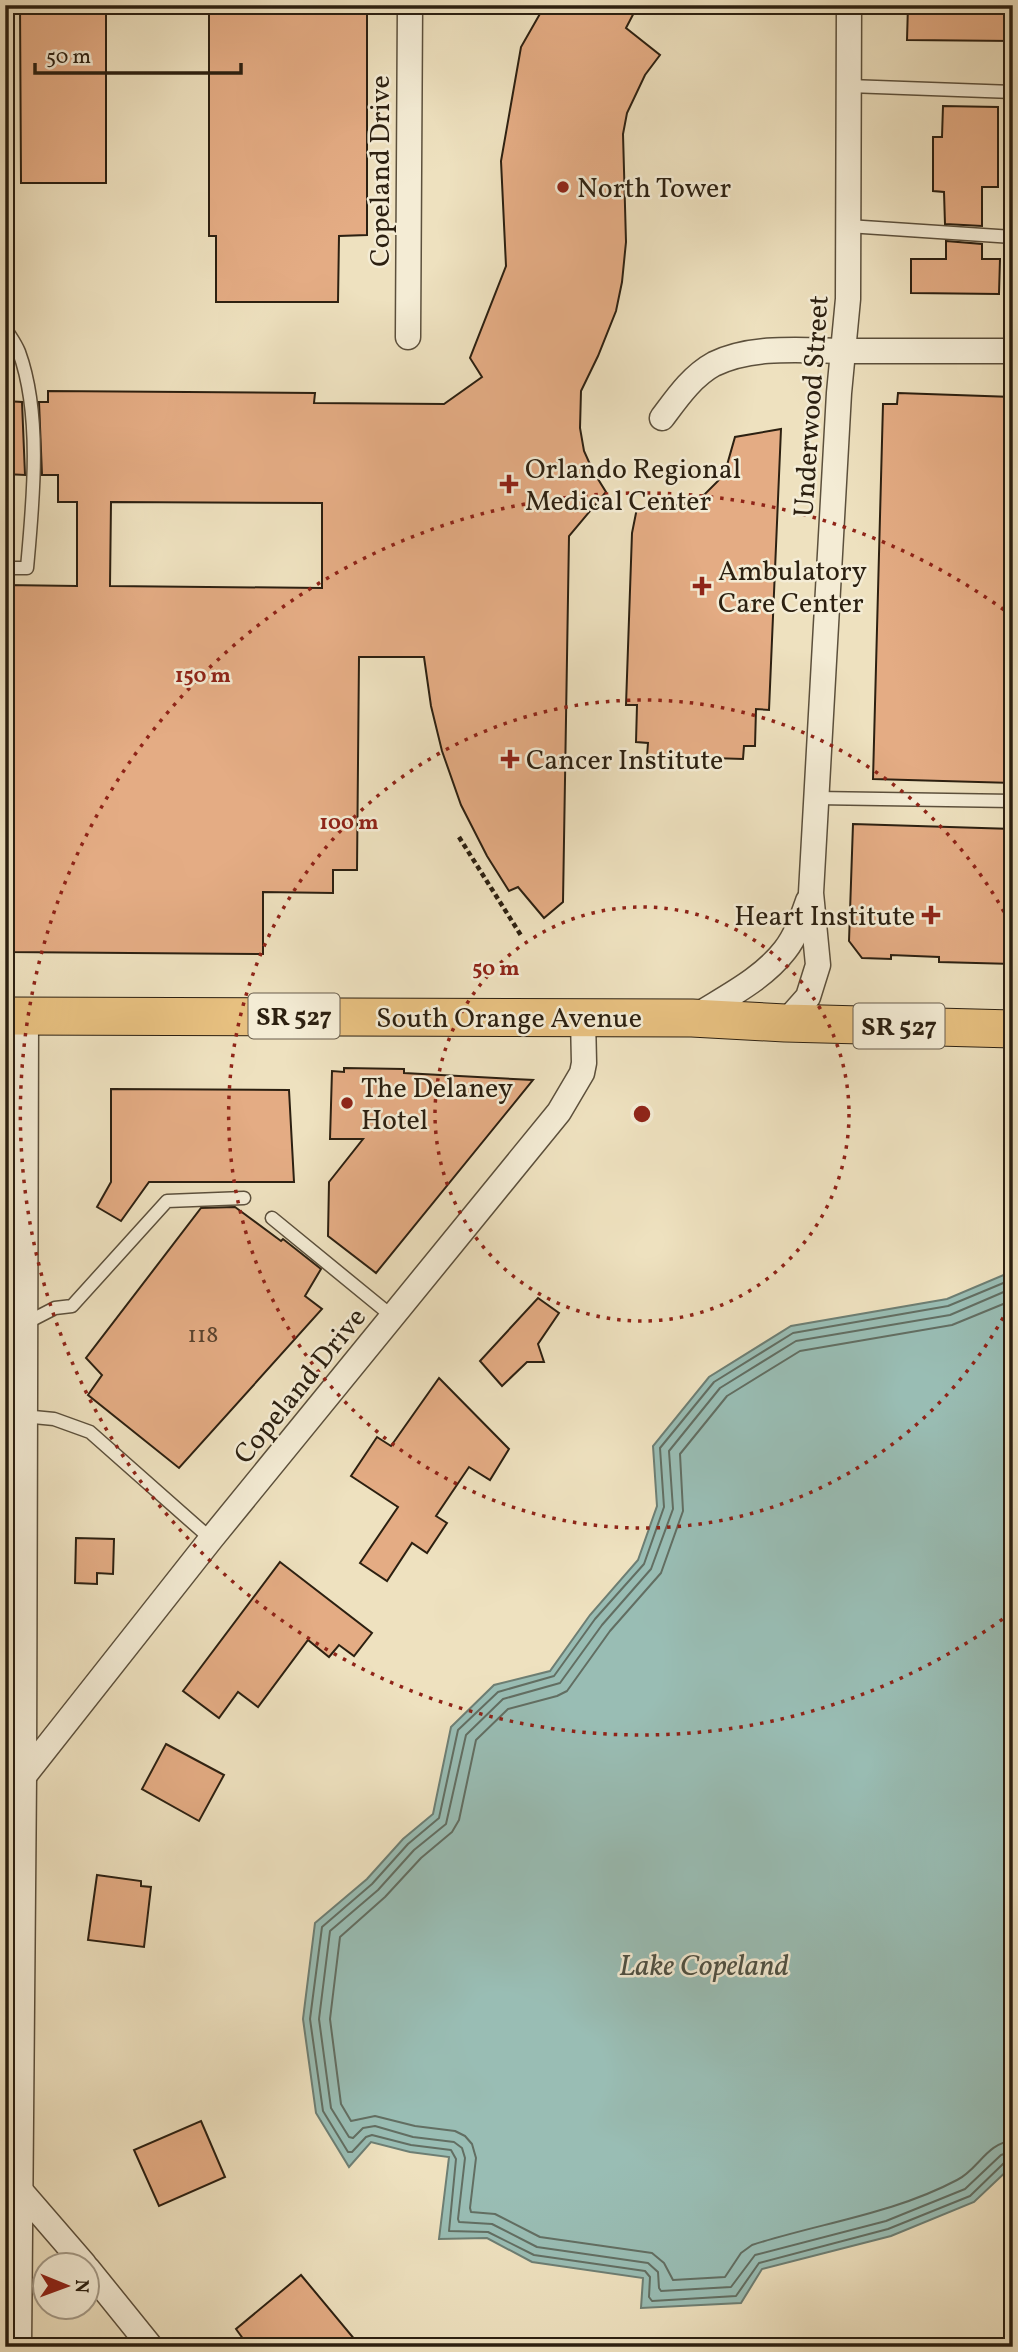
<svg xmlns="http://www.w3.org/2000/svg" width="1018" height="2352" font-family="Vollkorn,serif">
<style>
.water{fill:#99bdb4;stroke:#6d7e73;stroke-width:2}
.lines{fill:none;stroke-linecap:round;stroke-linejoin:round}
.shore{stroke:#626e62;stroke-width:2}
.building{fill:#e4ac84;stroke:#2c2011;stroke-width:2;fill-rule:evenodd}
.service-casing{stroke:#5c503c;stroke-width:15}
.minor-casing{stroke:#5c503c;stroke-width:27}
.primary-casing{stroke:#2c2011;stroke-width:39}
.path{stroke:#2c2011;stroke-width:4.5;stroke-dasharray:5 3.5;stroke-linecap:butt}
.service{stroke:#f4ecd5;stroke-width:12}
.minor{stroke:#f4ecd5;stroke-width:24}
.primary{stroke:#e7c080;stroke-width:37}
.ring{fill:none;stroke:#8f2418;stroke-width:3.5;stroke-dasharray:3.5 7}
.poi-dot{fill:#8f2418;stroke:#f4ecd5;stroke-width:2.5}
.labels{text-anchor:middle;stroke-width:5;stroke-linejoin:round;paint-order:stroke}
.number-label{font-size:24px;fill:#5a432e}
.shield{fill:#f4ecd5;stroke:#685d4c;stroke-width:2}
.shield-label{font-size:26px;font-weight:bold;fill:#2c2011}
.street-label{font-size:28px;fill:#2c2011;stroke:#f4ecd5}
.poi-label{font-size:28px;fill:#2c2011;stroke:#f4ecd5;text-anchor:start}
.water-label{font-size:30px;font-style:italic;fill:#4d4f42;stroke:#f4ecd5}
.centre{fill:#8f2418;stroke:#f4ecd5;stroke-width:3.5}
.ring-label{font-size:21px;text-anchor:middle;font-weight:bold;fill:#8f2418;stroke:#f4ecd5;stroke-width:5;stroke-linejoin:round;paint-order:stroke}
</style>
<rect width="100%" height="100%" fill="#eee1bf"/>
<filter id="stains"><feTurbulence type="fractalNoise" baseFrequency=".00286" numOctaves="4"/><feColorMatrix values="0 0 0 0 .2 0 0 0 0 .09 0 0 0 0 .02 0 0 0 .5 -.17"/></filter>
<radialGradient id="worn" r=".72"><stop offset=".6" stop-color="#630" stop-opacity="0"/><stop offset="1" stop-color="#630" stop-opacity=".3"/></radialGradient>
<path class="water" d="M1013,1271V2165L974,2202L891,2236L762,2269L741,2303L641,2308L643,2278L532,2262L487,2238L439,2239L449,2157L410,2152L371,2142L349,2167L316,2113L303,2019L315,1923L367,1879L403,1839L433,1814L451,1727L494,1685L550,1671L590,1615L638,1560L657,1506L653,1446L709,1377L791,1326L947,1299Z"/>
<g class="lines">
<g class="shore">
<path d="M1013,1279L948,1306L793,1333L714,1382L660,1448L664,1507L644,1564L595,1619L554,1676L498,1692L458,1730L439,1818L408,1844L372,1884L322,1927L310,2019L323,2111L348,2152H352L366,2137L372,2135L411,2145L451,2150L456,2159L449,2231L488,2232L534,2255L645,2271L650,2277L649,2297L652,2301L736,2296L759,2263L888,2229L970,2196L1005,2162L1013,2160"/>
<path d="M1013,1288L950,1315L796,1341L720,1388L669,1451L673,1509L651,1569L602,1625L560,1683L503,1699L466,1735L446,1824L414,1850L378,1890L330,1931L319,2019L331,2108L349,2137L353,2138L363,2128L375,2126L413,2137L454,2142L462,2148L465,2158L458,2219L459,2222L492,2224L537,2247L648,2263L658,2272L659,2288L661,2291L731,2287L755,2255L886,2221L965,2189L1001,2155L1013,2151"/>
<path d="M1013,1300L952,1325L800,1351L727,1396L680,1454L683,1511L661,1573L610,1631L567,1691L557,1696L508,1709L476,1740L459,1820L452,1832L421,1858L385,1897L340,1937L330,2019L341,2104L351,2121L375,2116L415,2126L455,2131L465,2136L472,2144L476,2158L470,2208L471,2212L495,2214L540,2237L652,2253L664,2263L673,2280L725,2277L741,2253L752,2245C820,2223 893,2214 957,2180C978,2170 987,2142 1013,2141"/>
</g>
</g>
<g class="building">
<path d="M20,5H106V183H21Z"/>
<path d="M209,5H367V235L339,236L338,302H216V236H209Z"/>
<path d="M545,5H638L626,28L660,55L645,75L627,113L623,134L626,242L622,282L616,311L598,356L581,391L580,428L584,451L593,471L606,492L569,536L563,902L544,918L518,887L509,891L487,856L461,805L442,751L431,706L424,657H359L357,870H333V893L263,892V954L5,952V585L77,586V502H58V475H42L39,402H48V391L315,393L314,403L444,404L482,377L470,358L506,266L501,161L521,47ZM111,502L322,503V588L110,586Z"/>
<path d="M908,5H1013V41L907,40Z"/>
<path d="M943,106L998,107V187H982V226L945,224L944,192L933,191V137H942Z"/>
<path d="M946,241L982,244V259H1000L999,294L911,293V259H946Z"/>
<path d="M898,393L1013,397V783L873,779L883,404H897Z"/>
<path d="M5,401L22,402L25,475L5,474Z"/>
<path d="M781,429L769,710L756,709L755,746H744L743,759L647,756L648,743L636,742L637,705H626L632,533L637,508L671,506L692,502L705,494L718,481L727,465L735,437Z"/>
<path d="M853,824L1013,829V964L939,962V957L891,955V959L862,958L849,941Z"/>
<path d="M344,1068L404,1069V1073L533,1080L376,1273L328,1236L329,1182L363,1139H330L332,1071L344,1072Z"/>
<path d="M111,1089L289,1090L294,1182H149L121,1221L97,1207L111,1182Z"/>
<path d="M235,1207L281,1241L283,1239L321,1269L305,1296L322,1309L179,1468L88,1395L102,1375L86,1358L201,1208Z"/>
<path d="M538,1298L559,1313L538,1344L544,1362H527L502,1386L480,1361Z"/>
<path d="M439,1378L509,1449L490,1480L469,1467L436,1516L447,1523L427,1553L412,1543L387,1581L360,1563L398,1507L351,1476L377,1437L391,1446Z"/>
<path d="M76,1538L114,1539L113,1574L97,1573V1584L75,1583Z"/>
<path d="M280,1562L372,1633L354,1656L339,1645L329,1657L308,1640L258,1707L238,1692L219,1718L183,1691Z"/>
<path d="M166,1744L224,1775L199,1821L142,1789Z"/>
<path d="M97,1875L141,1881V1886L151,1887L144,1947L88,1940Z"/>
<path d="M201,2121L225,2177L159,2206L134,2150Z"/>
<path d="M301,2275L361,2347H249L236,2329Z"/>
</g>
<g class="lines">
<defs>
<g id="service">
<path d="M849,86L1013,92"/>
<path d="M848,226L1013,237"/>
<path d="M5,328C10,336 16,344 19,352C42,415 33,502 27,568H5"/>
<path d="M816,798L1013,801"/>
<path d="M5,1168H25"/>
<path d="M272,1218L393,1317"/>
<path d="M24,1324L55,1308L72,1306L167,1201L244,1198"/>
<path d="M23,1416L54,1419L90,1432L211,1539"/>
</g>
<g id="minor">
<path d="M408,337L410,5"/>
<path d="M662,418C677,398 692,376 714,364C755,344 808,351 852,351C906,351 959,351 1013,351"/>
<path d="M693,1018C724,998 762,980 785,950C796,936 802,918 808,901"/>
<path d="M785,1023L808,997L818,965L811,893L839,393L848,299L849,5"/>
<path d="M24,1776L211,1539L559,1112L582,1073L584,1063L583,1018"/>
<path d="M20,2190L84,2264"/>
<path d="M88,2269L151,2347"/>
<path d="M19,2347L24,1776L26,1016"/>
</g>
<path id="primary" d="M5,1016L692,1018L785,1023L1013,1029"/>
</defs>
<use href="#service" class="service-casing"/>
<use href="#minor" class="minor-casing"/>
<use href="#primary" class="primary-casing"/>
<path class="path" d="M459,837L522,937"/>
<use href="#service" class="service"/>
<use href="#minor" class="minor"/>
<use href="#primary" class="primary"/>
</g>
<g class="ring">
<circle cx="642" cy="1114" r="207"/>
<path d="M1013 1299A414 414 0 1 1 1013 929"/>
<path d="M1011 1613A621 621 0 1 1 1011 615"/>
</g>
<g class="poi-dot">
<circle cx="563" cy="187" r="7"/>
<path d="M505.5 473.5h7v7h7v7h-7v7h-7v-7h-7v-7h7z"/>
<path d="M698.5 575.5h7v7h7v7h-7v7h-7v-7h-7v-7h7z"/>
<path d="M506.5 748.5h7v7h7v7h-7v7h-7v-7h-7v-7h7z"/>
<path d="M927.5 904.5h7v7h7v7h-7v7h-7v-7h-7v-7h7z"/>
<circle cx="347" cy="1103" r="7"/>
</g>
<g class="labels">
<g class="number-label">
<text x="203" y="1342">118</text>
</g>
<g class="shield">
<rect x="248.5" y="993.5" width="91" height="45" rx="5"/>
<rect x="853.5" y="1003.5" width="91" height="45" rx="5"/>
</g>
<g class="shield-label">
<text x="294" y="1025">SR 527</text>
<text x="899" y="1035">SR 527</text>
</g>
<g class="street-label">
<text transform="translate(379 171) rotate(-90)" y="10">Copeland Drive</text>
<text transform="translate(810 406) rotate(-86)" y="10">Underwood Street</text>
<text x="509" y="1027">South Orange Avenue</text>
<text transform="translate(299 1385) rotate(-51)" y="10">Copeland Drive</text>
</g>
<g class="poi-label">
<text x="577" y="197">North Tower</text>
<text x="525" y="478">Orlando Regional<tspan x="525" dy="32">Medical Center</tspan></text>
<text x="718" y="580">Ambulatory<tspan x="718" dy="32">Care Center</tspan></text>
<text x="526" y="769">Cancer Institute</text>
<text x="915" y="925" text-anchor="end">Heart Institute</text>
<text x="361" y="1097">The Delaney<tspan x="361" dy="32">Hotel</tspan></text>
</g>
<g class="water-label">
<text x="704" y="1975">Lake Copeland</text>
</g>
</g>
<circle cx="642" cy="1114" r="10" class="centre"/>
<g class="ring-label">
<text x="203" y="682">150 m</text>
<text x="349" y="829">100 m</text>
<text x="496" y="975">50 m</text>
</g>
<rect width="1018" height="2352" fill="none" stroke="#eee1bf" stroke-width="28"/>
<rect x="7" y="7" width="1004" height="2338" fill="none" stroke="#2c2011" stroke-width="3.5"/>
<rect x="14" y="14" width="990" height="2324" fill="none" stroke="#2c2011" stroke-width="2"/>
<g transform="translate(66 2286) rotate(91)"><circle r="33" fill="#f4ecd5" stroke="#a49a87" stroke-width="2"/>
<path d="M0-5L12 26L0 18L-12 26Z" fill="#8f2418"/>
<text y="-10" font-size="19" font-weight="bold" text-anchor="middle" fill="#2c2011">N</text>
</g>
<path d="M35 63v10h206v-10" fill="none" stroke="#2c2011" stroke-width="3.5"/>
<text x="46" y="63" font-size="21" fill="#2c2011" stroke="#f4ecd5" stroke-width="5" paint-order="stroke">50 m</text>
<rect width="100%" height="100%" filter="url(#stains)"/>
<rect width="100%" height="100%" fill="url(#worn)"/>
</svg>
